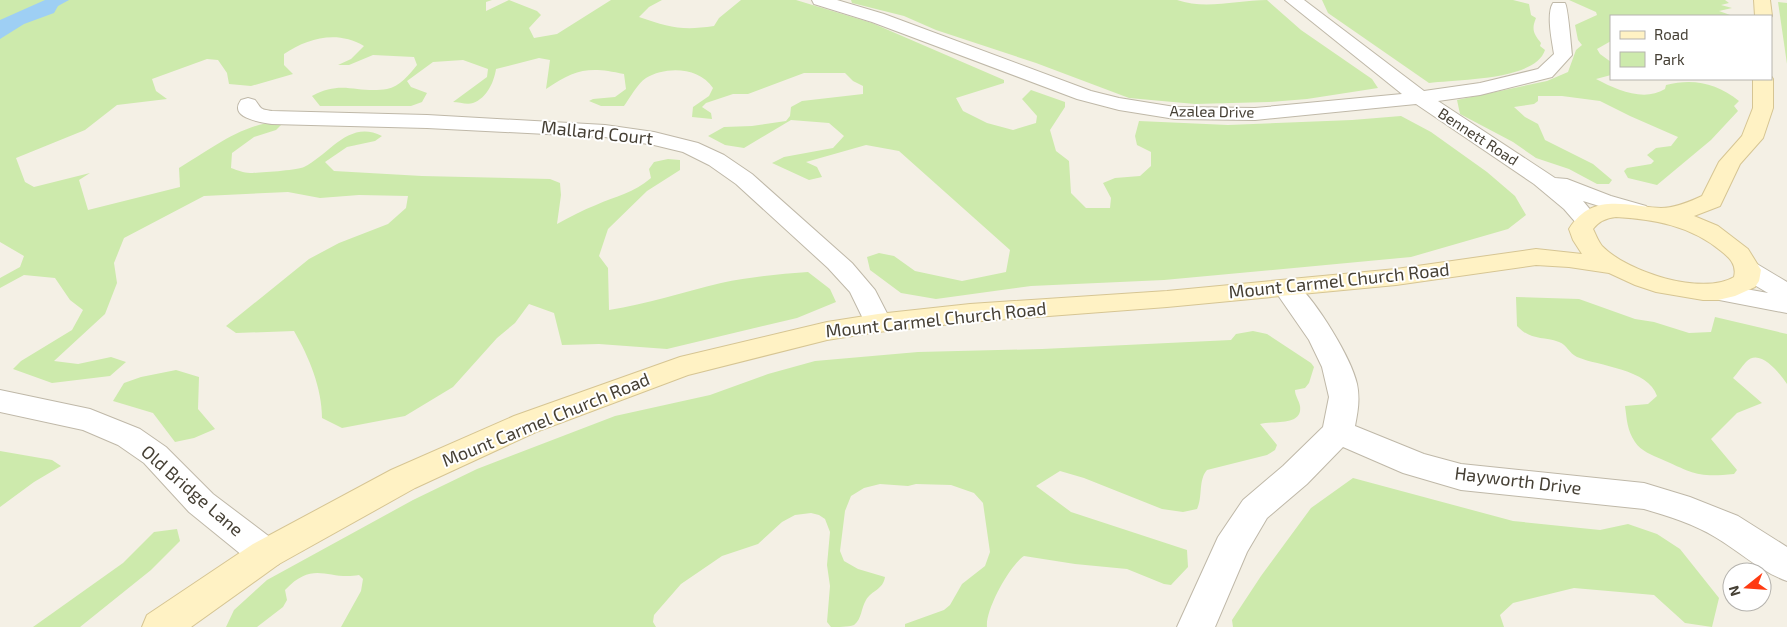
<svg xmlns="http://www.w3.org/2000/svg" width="1787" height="627" font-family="'Exo 2',sans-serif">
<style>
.green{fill:#cdeaac}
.water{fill:#9ecff4}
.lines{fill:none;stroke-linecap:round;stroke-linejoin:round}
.street-casing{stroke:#bfb8a8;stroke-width:2}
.secondary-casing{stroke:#d6c593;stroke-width:2}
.street{fill:#fff;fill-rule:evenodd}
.secondary{fill:#fff2c4;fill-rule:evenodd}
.labels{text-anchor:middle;stroke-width:4;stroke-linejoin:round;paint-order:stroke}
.far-street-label{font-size:15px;fill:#464035;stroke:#fff}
.street-label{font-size:18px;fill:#464035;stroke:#fff}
</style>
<rect width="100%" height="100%" fill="#f4f0e5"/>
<g class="green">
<path d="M0,0H492L486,2V11L509,0L537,11L541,15L529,28L534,38L557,34L611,0H662L649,7L639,17C669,27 681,31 714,26L719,18L741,0H796L872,23L1004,80V83L956,98L963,111L987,123L1013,130L1036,123L1037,116L1022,99L1031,90L1065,102V107L1050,130L1056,151L1069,161L1071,193L1086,208H1110L1111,198L1103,183L1115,178L1140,176L1151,166V152L1137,145L1135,136L1139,121L1228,125L1352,120L1401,116L1431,132L1487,172L1515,196L1526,215L1508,229L1411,257L1164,280L1031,286L936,299L901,293L870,270L867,257L879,253L894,256L915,271L962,281L1006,272L1010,250L899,151L866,145L806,162L817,167L822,177L809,180L772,163L784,157L833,148L844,136L829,123L791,120L744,148L725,145L708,136L724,127L752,126L786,121L790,116L791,107L802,101L863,94V86L853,81L845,73H804L748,94H733L706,103L702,107L711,113L712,119L692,117L693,107L709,96L713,88C699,67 666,66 646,78C637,84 630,98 624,106H601L589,101L593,99L615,97L626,89L624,74C589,66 575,69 546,89L550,60L539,58L496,69C494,82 487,98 473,103C467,105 459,102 453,102L487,77L488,69L463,60L433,62L407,81L411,87L427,93L422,102L411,106H320L312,96C342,79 357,94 387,89C399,87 410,74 417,65L414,57L373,55L349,65H338L351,59L364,46C337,30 308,38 284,54V65L293,74L251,86L229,84L227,73L218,60L207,59L152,79L156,91L167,99L117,105L85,130L16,158L25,182L34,187L90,173L79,180L88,210L180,187L179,168C208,151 250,118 283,123L276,130L254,137L232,153L231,168C237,170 244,173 250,173C259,173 298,170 304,167C330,154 349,119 382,136L375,141L347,147L325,162L334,171L422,176L550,179L560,183L561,195L557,224C570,217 583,210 596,205C616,196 634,193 651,178L649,169L654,162L668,159L680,160V170L647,191L608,229L599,256L608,268L609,310C647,304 683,292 721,283C750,277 779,274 808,272L830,289L836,302L797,318L667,349L599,344L562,345L554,313L529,304L515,323L497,338L453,387L405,416L342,428L322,418C322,388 309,357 294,331L236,333L226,326L309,259L339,243L388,224L406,208L408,196L359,195L320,198L288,192L204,196L124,238L114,263L117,283L105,314L54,361L78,364L111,357L126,362L110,376L52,383L13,369L21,361L72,330L83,310L70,300L55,278L24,275L0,288V278L20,267L24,256L0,242Z"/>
<path d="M851,0H1177C1206,10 1237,0 1267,0L1301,30L1372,79L1378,88L1307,99L1269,102L1195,104L1129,98L1036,63L936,30L904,16L852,3Z"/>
<path d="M1322,0H1513L1529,4L1531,15L1536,18C1531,30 1534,34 1541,43L1540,46L1545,50C1535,81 1457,79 1429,83L1328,13Z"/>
<path d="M1569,0H1725L1729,3L1721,5L1732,8L1719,11L1733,16H1611V41L1597,49L1600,54L1611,62V75L1596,79C1617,90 1644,102 1665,89L1666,85C1693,78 1717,83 1739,101L1734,106L1738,111L1711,140L1657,185L1628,178L1624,171L1627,168L1651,164L1654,161L1647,155L1656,148L1671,146L1678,137L1630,116L1600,101L1562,96H1538V101L1534,104L1514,107L1525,117L1538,124L1545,140L1593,164L1612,180L1609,184H1597L1569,169L1536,158L1513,142L1460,114L1457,100L1547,81L1568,72L1576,50L1582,45L1578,40L1575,25L1597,15L1596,12Z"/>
<path d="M1778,2L1787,3V64Z"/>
<path d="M1516,297L1579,299L1635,319L1654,322L1689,333L1711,332L1715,317L1787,334V384C1780,374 1760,347 1746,362C1741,367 1738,373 1733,378L1762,403L1737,413L1711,439L1737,470L1734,474C1697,478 1693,473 1661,459C1652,455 1641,451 1635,442C1627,430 1627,420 1625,406L1648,404L1657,396C1649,369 1598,366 1577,357C1569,353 1567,345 1559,342C1542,336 1531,341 1517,326Z"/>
<path d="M1253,331L1267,334L1311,363L1314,367L1309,383L1305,388L1295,390C1295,396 1299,400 1300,406C1303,427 1271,420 1260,424L1277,445L1275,450L1267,455L1207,470C1198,480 1203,497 1197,509L1183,512L1162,509L1084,478L1060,471L1036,486L1071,512L1187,550L1188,567L1171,585L1164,584L1127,569L1075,564L1024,556C1010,565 985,610 987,627H905V624L944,610L950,605L962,584L985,566L990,552L983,503L974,493L951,485L916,484L908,486L880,484L864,488L851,496L845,511L840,551L844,561L858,569L885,577C883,590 872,590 866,600C861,608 862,619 854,625C848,627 838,627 831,627L827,622L830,586L827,565L830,532L825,519L819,515L811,513L795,515L782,522L758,544L722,556L681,584L654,615L653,622L656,627H341L361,591L363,579L359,575C328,581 314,559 285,590L287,600L283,607L257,627H226L234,610L267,580L413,500L477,469L615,416L710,395L768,374L815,361L918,352L1042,349L1231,340L1236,334Z"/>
<path d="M176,370L199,377L198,409L215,429L194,438L175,442L153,413L113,401L124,383L141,377Z"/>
<path d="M0,451L52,460L61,466L34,482L0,507Z"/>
<path d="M1353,478L1513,521L1600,530L1628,524L1657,534L1680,549L1719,598L1712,627L1685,623L1654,595L1574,588L1513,603L1500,615L1504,627H1233L1232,620L1261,576L1311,508Z"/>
<path d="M177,529L180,541L151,570L80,627H33L123,563L154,532Z"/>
</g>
<path class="water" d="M45,0H69L58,6L54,13L24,24L0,39V20Z"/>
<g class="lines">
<defs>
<g id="street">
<path d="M812,0H837L884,14L1091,91L1119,98L1175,107L1255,108L1402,94L1285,0H1304L1424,91L1480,83L1538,69L1554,54C1552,41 1546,14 1553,3H1565C1568,7 1571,46 1572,55L1552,77L1480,95L1438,101L1555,178L1567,179L1611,196L1646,206L1650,211L1646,216L1638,218L1583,201L1598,219L1595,224L1586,226L1577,224L1564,209L1534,184L1416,104L1255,120L1175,119L1119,110L1077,99L872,22L814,4Z"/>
<path d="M248,98L255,100C262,109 259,109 272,111L427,115L605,125L654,132L698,143L724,155L752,174L852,263L875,290L892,323L888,329L878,332L868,329L850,292L828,268L736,184L709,165L683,152L654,145L605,137L427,128L272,124C260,122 228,118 241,100Z"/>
<path d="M1748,262L1757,264L1787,282V313L1709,298L1705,292L1709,286L1718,284L1768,293L1739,276L1735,270L1739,264Z"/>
<path d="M1286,280C1290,281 1294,281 1297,284C1317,303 1351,357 1357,384C1360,399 1358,411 1355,426L1424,454L1461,464L1644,483L1690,497L1738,516L1787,547V581C1761,572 1739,551 1715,537C1694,524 1668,516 1644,509L1461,490L1403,473L1343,447L1307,484L1267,518L1247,552L1215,627H1177L1218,537L1243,500L1283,466L1323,427L1329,397L1322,367L1309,340L1273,288L1277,282Z"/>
<path d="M0,390L90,409L140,429L166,447L213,494L279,544L284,554L279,564L266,569L253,564L189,512L144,463L118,445L83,430L0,412Z"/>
</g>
<g id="secondary">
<path d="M1754,0H1770L1772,16L1771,17L1755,16Z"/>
<path d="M1771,76L1773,79V108L1763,138L1740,164L1720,206L1694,216L1718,226L1748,249L1761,270L1759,281L1755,287L1735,296L1718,300H1703L1656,292L1635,285L1609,273L1569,267L1536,265L1396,285L1167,307L970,322L878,332L827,340L688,375L536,432L415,488L279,564L191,627H142L147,615L253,544L391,470L514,416L680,357L827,322L878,314L970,304L1167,291L1396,269L1536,249L1582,254L1573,240L1569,229C1592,192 1625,206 1661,208C1675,208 1689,202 1702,196L1719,162L1742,136L1753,108V79H1771ZM1616,217C1654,219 1691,226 1721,251C1730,258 1737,265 1734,277C1702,296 1627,272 1602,246C1598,241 1596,235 1593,229C1599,221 1606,218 1616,217Z"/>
</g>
</defs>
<use href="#street" class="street-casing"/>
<use href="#secondary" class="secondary-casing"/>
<use href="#street" class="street"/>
<use href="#secondary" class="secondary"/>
</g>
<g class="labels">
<g class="far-street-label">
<text transform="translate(1212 112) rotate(1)" y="5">Azalea Drive</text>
<text transform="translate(1478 137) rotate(33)" y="5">Bennett Road</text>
</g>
<g class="street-label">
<text transform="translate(597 133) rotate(6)" y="6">Mallard Court</text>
<text transform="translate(1339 281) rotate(-6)" y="6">Mount Carmel Church Road</text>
<text transform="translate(936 320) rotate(-6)" y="6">Mount Carmel Church Road</text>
<text transform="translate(546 420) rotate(-22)" y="6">Mount Carmel Church Road</text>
<text transform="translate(1518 481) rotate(7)" y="6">Hayworth Drive</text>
<text transform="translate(192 491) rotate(41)" y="6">Old Bridge Lane</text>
</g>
</g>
<rect x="1610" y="15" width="162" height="65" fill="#ffffff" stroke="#b5b3ae"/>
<rect x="1620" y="31" width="25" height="8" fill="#fff2c4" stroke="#b5b3ae"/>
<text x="1654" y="40" font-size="15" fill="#464035">Road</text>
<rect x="1620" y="52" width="25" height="15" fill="#cdeaac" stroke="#b5b3ae"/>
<text x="1654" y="65" font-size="15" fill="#464035">Park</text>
<g transform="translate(1747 587) rotate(253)"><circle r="24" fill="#ffffff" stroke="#b5b3ae"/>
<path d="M0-4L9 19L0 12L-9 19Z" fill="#ff3a11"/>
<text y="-8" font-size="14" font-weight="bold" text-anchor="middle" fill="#464035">N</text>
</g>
</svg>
